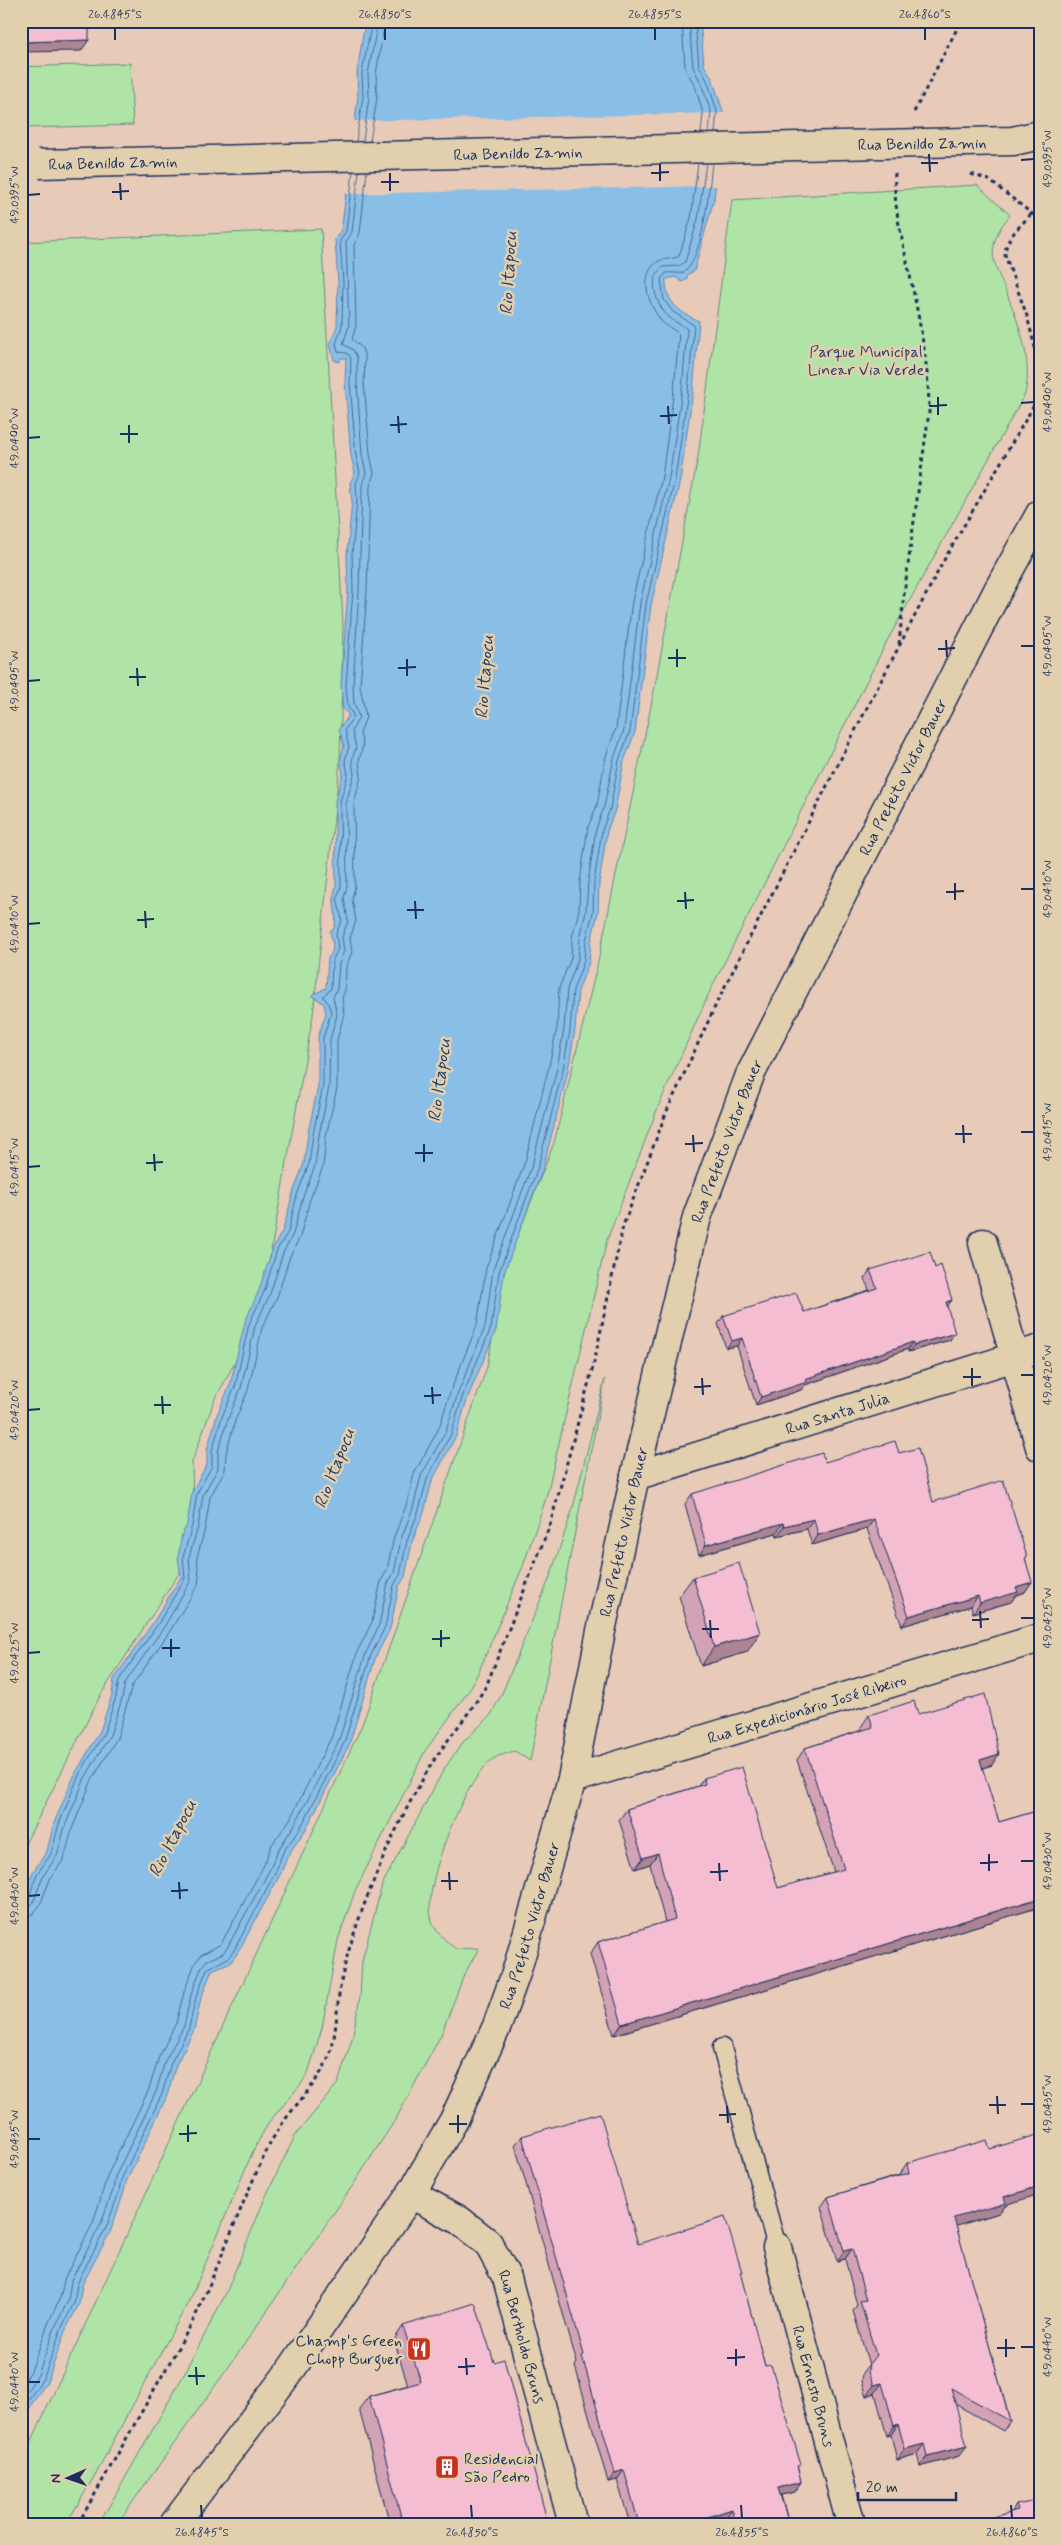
<svg xmlns="http://www.w3.org/2000/svg" width="1061" height="2545" font-family="Mynerve,sans-serif">
<style>
.green{fill:#afe4a6;stroke:#658a82}
.water{fill:#89bfe7;stroke:#5d85b0}
.pier{fill:#e8cab8}
.lines{fill:none;stroke-linecap:round;stroke-linejoin:round}
.shore{stroke:#476995;stroke-width:1}
.lane-casing{stroke:#1b2f5e;stroke-width:21}
.street-casing{stroke:#1b2f5e;stroke-width:31}
.secondary-casing{stroke:#1b2f5e;stroke-width:31}
.path{stroke:#1b2f5e;stroke-width:3;stroke-dasharray:4 4;stroke-linecap:butt}
.lane{stroke:#e2cfad;stroke-width:18}
.street{stroke:#e2cfad;stroke-width:28}
.secondary{stroke:#e2cfad;stroke-width:28}
.secondary-bridge-casing{stroke:#1b2f5e;stroke-width:31;stroke-linecap:butt}
.secondary-bridge{stroke:#e2cfad;stroke-width:28}
.wall{fill:#d3a3b5;stroke:#1b2f5e}
.shaded-wall{fill:#ac8493;stroke:#1b2f5e}
.building{fill:#f5bdd2;stroke:#1b2f5e}
.ticks{fill:none;stroke:#1b2f5e;stroke-width:2}
.labels{text-anchor:middle;stroke-width:5;stroke-linejoin:round;paint-order:stroke}
.street-label{font-size:16px;fill:#1b2f5e;stroke:#e2cfad}
.park-label{font-size:16px;fill:#2a4165;stroke:#e2cfad}
.poi-label{font-size:16px;fill:#1b2f5e;stroke:#e2cfad;text-anchor:end}
.water-label{font-size:18px;font-style:italic;fill:#263d6c;stroke:#e2cfad}
.neatline{fill:none;stroke:#1b2f5e;stroke-width:2}
.ticks-label{font-size:12px;text-anchor:middle;fill:#1b2f5e}
</style>
<rect width="100%" height="100%" fill="#e8cab8"/>
<filter id="ink" filterUnits="userSpaceOnUse"><feTurbulence type="fractalNoise" baseFrequency=".02" numOctaves="2"/><feDisplacementMap in="SourceGraphic" scale="10" xChannelSelector="R" yChannelSelector="G"/><feConvolveMatrix kernelMatrix="1 2 1 2 8 2 1 2 1" color-interpolation-filters="sRGB"/></filter>
<g filter="url(#ink)">
<g class="green">
<path d="M130,63L133,125L21,128V67Z"/>
<path d="M977,185L1010,215C1003,224 996,233 994,245C990,260 1000,276 1005,289C1018,321 1033,359 1025,394L887,641L710,991L658,1107L607,1240L546,1498L523,1566L479,1671L470,1689L425,1751L355,1891L338,1940L322,2028L308,2073L301,2084L269,2122L253,2151L192,2295L95,2475L66,2524H21V2464L362,1725L487,1367L505,1268L554,1143L598,962L653,696L698,457L732,200Z"/>
<path d="M321,229L343,623L340,762L313,1015L259,1318L214,1401L192,1462L194,1550L100,1696L21,1852V242Z"/>
<path d="M605,1379L530,1761L515,1751C508,1753 499,1755 493,1759C465,1778 423,1884 431,1917C434,1932 445,1940 456,1949L479,1948L464,1975L441,2035L397,2117L355,2182L230,2365L117,2524H99L186,2371L226,2293L265,2198L295,2136L338,2083L352,2039L360,1997L362,1961L382,1885L444,1769L463,1742L491,1715L503,1691L550,1577L573,1508Z"/>
</g>
<path class="water" d="M367,21H700L704,65L712,78L723,111L714,199L694,271L688,274L686,280L682,282L676,277L666,279C665,302 680,313 699,321L693,391L680,480L651,605L635,732L624,761L615,810L607,831L599,883L598,913L591,941L589,962L578,991L575,1030L568,1071L543,1168L504,1273L496,1330L468,1397L456,1436L432,1481L424,1512L412,1542L405,1577L399,1586L390,1629L376,1656L349,1745L306,1829L288,1855L281,1873L237,1954L231,1962L212,1970L201,1998L194,2030L176,2065L167,2096L126,2182L124,2192L111,2230L82,2285L79,2304L65,2331L48,2380L31,2405L21,2435V1903L33,1872L47,1851L54,1823L75,1774L100,1731L112,1695L114,1679L154,1621L181,1577L178,1557L182,1534L187,1525L192,1492L207,1464V1450L217,1415L230,1385L245,1322L259,1290L273,1248L283,1230L293,1193L304,1163L308,1133L318,1086V1037L326,1013L324,1004L312,995L326,988L328,958C336,951 332,941 330,931L334,929C339,913 330,903 336,887L335,802L343,773L340,760L344,746L339,729L348,717V713L343,710L341,686L348,589L347,554L352,501L350,483L355,473L351,456L345,383L346,358H341L339,362L334,360L330,344L337,326L338,282L335,239L341,230L343,217L358,96L357,73L363,34Z"/>
<path class="pier" d="M725,113L718,186L343,194L351,121Z"/>
<g class="lines">
<g class="shore">
<path d="M682,21L685,68L695,86L703,113L701,133"/>
<path d="M689,21L693,67L701,83L711,112L709,133"/>
<path d="M695,21L699,66L707,80L717,111L715,133"/>
<path d="M356,141L363,97L362,73L372,21"/>
<path d="M363,141L369,97L368,74L378,21"/>
<path d="M370,141L377,98L376,74L385,21"/>
<path d="M21,1903L28,1900L37,1874L51,1854L59,1824L79,1775L104,1733L116,1697L119,1680L158,1624L185,1578L183,1557L192,1526L197,1493L212,1466V1451L222,1417L235,1387L249,1324L264,1292L277,1250L288,1232L297,1195L309,1164L313,1134L323,1086V1038L331,1013L328,1003L323,996L331,989L332,961L338,949L336,934L342,920L337,898L341,887L340,802L348,774L345,760L349,747L345,730L353,717L352,712L348,707L346,686L353,589L352,554L357,501L356,484L360,473L356,456L350,383L351,358L347,353L338,352L336,344L342,326L343,282L340,241L346,231L353,172"/>
<path d="M21,1909L28,1908L33,1903L43,1876L57,1856L65,1826L85,1778L110,1735L122,1699L125,1683L164,1627L191,1580L189,1557L198,1527L203,1495L218,1468V1451L228,1419L241,1388L255,1326L270,1294L283,1253L293,1234L303,1197L315,1166L319,1135L329,1087L330,1039L337,1015L333,997L337,989L339,964L344,951L342,937L348,921L344,898L347,886L346,803L354,775L352,760L356,747L352,731L359,717L354,703L353,686L359,590L362,485L366,473L362,455L357,383V357L353,350L343,344L349,326L346,242L352,232L359,171"/>
<path d="M21,1917L33,1914L40,1905L50,1879L64,1859L72,1829L92,1780L117,1738L132,1686L170,1631L198,1585L199,1577L197,1557L205,1529L210,1497L225,1470L226,1453L235,1421L248,1390L262,1328L277,1297L290,1256L300,1237L310,1199L323,1167L326,1136L337,1088V1040L344,1014L342,998L345,990L346,967L352,952L350,938L356,921L352,899L355,886L354,804L361,776L359,761L363,745L360,733L366,717L360,686L367,590L370,486L374,473L370,454L364,383L365,357L362,348L352,339L356,326L354,245L360,233L367,171"/>
<path d="M21,2386L31,2371L48,2324L60,2298L65,2277L93,2223L108,2174L149,2089L159,2057L176,2023L184,1992L195,1963L201,1955L221,1944L264,1865L271,1846L289,1821L332,1736L358,1650L372,1622L381,1581L387,1570L394,1537L406,1506L414,1474L439,1428L451,1390L477,1325L486,1268L525,1162L549,1066L557,1028L559,988L571,958L572,938L579,910L580,881L588,827L597,805L606,756L616,728L632,601L662,477L674,389L679,334C675,330 668,327 663,323C650,308 637,277 657,262C664,258 672,260 679,256L691,218L698,163"/>
<path d="M21,2399L38,2375L55,2327L68,2301L71,2280L100,2226L113,2190L115,2177L156,2092L165,2061L184,2026L191,1995L202,1966L206,1961L223,1953L227,1948L270,1869L278,1850L295,1824L339,1740L366,1653L379,1625L388,1583L394,1573L401,1539L413,1508L421,1476L446,1431L458,1393L485,1327L493,1270L532,1165L557,1068L564,1029L567,989L578,959L580,939L586,911L588,882L596,829L604,807L614,758L624,730L640,603L669,478L682,390L687,329C683,325 676,323 671,319C657,308 646,279 663,267L679,266L685,262L698,219L706,163"/>
<path d="M21,2419L26,2403L44,2377L61,2329L74,2303L77,2283L106,2228L119,2192L121,2180L162,2094L171,2063L189,2028L196,1997L207,1969L228,1958L233,1952L276,1871L283,1852L301,1827L344,1743L371,1655L385,1627L394,1585L400,1575L407,1541L419,1510L427,1479L451,1434L463,1395L491,1328L499,1272L538,1167L563,1069L570,1030L573,990L584,961L586,940L593,912L594,882L602,830L610,809L619,760L630,731L646,604L675,479L688,391L694,325L673,312L664,300L661,279L666,273C670,272 679,274 682,273C702,267 710,183 712,163"/>
</g>
<defs>
<path id="lane" d="M722,2048L777,2247"/>
<g id="street">
<path d="M983,1243L1040,1447"/>
<path id="s1" d="M635,1476L1040,1349"/>
<path id="s2" d="M572,1779L1040,1638"/>
<path id="s3" d="M411,2194L459,2220L488,2243L507,2278L573,2524"/>
<path id="s4" d="M777,2247L851,2524"/>
</g>
<g id="secondary">
<path d="M965,142L1013,141L1040,135"/>
<path id="s5" d="M174,2524L290,2371L411,2194L454,2120L497,2026L516,1973L572,1779L601,1631L635,1476L697,1217L750,1075L997,592L1040,514"/>
</g>
</defs>
<use href="#lane" class="lane-casing"/>
<use href="#street" class="street-casing"/>
<use href="#secondary" class="secondary-casing"/>
<g class="path">
<path d="M914,112L961,21"/>
<path d="M895,173C893,206 902,239 909,271C919,318 929,364 929,412L904,594L899,644"/>
<path d="M971,174L989,180L1040,220"/>
<path d="M1031,214C1020,227 1005,238 1005,255L1027,316L1040,367"/>
<path d="M78,2524L192,2323C221,2263 242,2199 272,2140C288,2110 314,2090 328,2059C337,2038 336,2011 340,1988C344,1964 351,1942 359,1919C378,1866 402,1813 431,1765C448,1737 471,1713 487,1684L550,1525L593,1367L623,1226L666,1113L719,998L857,727L944,560L1040,395"/>
</g>
<use href="#lane" class="lane"/>
<use href="#street" class="street"/>
<use href="#secondary" class="secondary"/>
<defs>
<g id="secondary-bridge">
<path id="s6" d="M39,164L965,142"/>
</g>
</defs>
<use href="#secondary-bridge" class="secondary-bridge-casing"/>
<use href="#secondary-bridge" class="secondary-bridge"/>
</g>
<g class="wall">
<path d="M935,1268L952,1300L947,1306L950,1340L908,1352V1349L805,1385L801,1390L756,1405L737,1346L726,1348L718,1324L723,1316L804,1312L869,1290L865,1278L870,1270Z"/>
<path d="M899,1453L933,1502L1026,1560L1025,1592L1016,1595L1011,1602L973,1613L971,1606L902,1626L867,1529L812,1545L807,1529L777,1536L776,1533L699,1555L685,1504L692,1494L825,1462Z"/>
<path d="M693,1577L747,1652L701,1666L679,1596Z"/>
<path d="M918,1714L992,1765L982,1768L999,1822L1040,1810V1907L614,2035L590,1954L598,1942L665,1922L650,1864L635,1869L619,1820L627,1809L698,1786L704,1778L778,1888L834,1872L797,1760L805,1748L862,1730L861,1727L869,1715Z"/>
<path d="M522,2136L638,2244L740,2274L765,2366L798,2469L801,2482L794,2492L781,2495L789,2524H726L725,2519L710,2524H630L617,2480L608,2482L575,2366L577,2363L515,2145Z"/>
<path d="M907,2163L1005,2205L999,2213L956,2226L1010,2421L1003,2431L955,2404L959,2456L920,2467L917,2454L897,2460L891,2435L887,2436L875,2393L867,2396L862,2381L863,2373L869,2365L853,2311L857,2305L845,2259L837,2261L821,2207L828,2197L900,2175V2173Z"/>
<path d="M403,2326L494,2362L548,2524H390L359,2409L369,2396L408,2385L394,2340Z"/>
<path d="M1016,2505L1040,2524H976L978,2521L1012,2512Z"/>
</g>
<g class="shaded-wall">
<path d="M89,40L81,51L21,52V42Z"/>
<path d="M952,1300L946,1308V1302Z"/>
<path d="M955,1333L950,1340L908,1352L914,1345Z"/>
<path d="M742,1338L737,1346L726,1348L732,1341Z"/>
<path d="M913,1342L908,1349L805,1385L801,1390L756,1405L761,1397L805,1379Z"/>
<path d="M814,1519L807,1529L777,1536L784,1526Z"/>
<path d="M874,1519L867,1529L812,1545L818,1535Z"/>
<path d="M783,1523L776,1533L699,1555L706,1545Z"/>
<path d="M1032,1582L1025,1592L1016,1595L1011,1602L973,1613L980,1603L1016,1587Z"/>
<path d="M978,1596L971,1606L902,1626L909,1616Z"/>
<path d="M760,1633L747,1652L701,1666L714,1647Z"/>
<path d="M999,1754L992,1765L972,1771L980,1760Z"/>
<path d="M658,1853L650,1864L635,1869L643,1858Z"/>
<path d="M1040,1898V1907L614,2035L622,2024Z"/>
<path d="M1040,2186V2194L1005,2205L999,2213L947,2229L954,2218L1004,2197Z"/>
<path d="M852,2249L845,2259L837,2261L844,2251Z"/>
<path d="M882,2383L875,2393L867,2396L874,2385Z"/>
<path d="M898,2424L891,2435L887,2436L894,2426Z"/>
<path d="M924,2444L917,2454L897,2460L905,2449Z"/>
<path d="M967,2446L959,2456L920,2467L927,2456Z"/>
<path d="M624,2470L617,2480L608,2482L615,2473Z"/>
<path d="M801,2482L794,2492L772,2497L778,2488Z"/>
<path d="M732,2509L725,2519L710,2524H686Z"/>
</g>
<g class="building">
<path d="M21,21H89V40L21,42Z"/>
<path d="M930,1252L935,1268L941,1265L952,1300L946,1302L955,1333L914,1345L913,1342L805,1379L807,1382L761,1397L742,1338L732,1341L723,1316L796,1293L804,1312L877,1288L870,1270Z"/>
<path d="M895,1441L899,1453L918,1448L933,1502L1003,1480L1027,1557L1025,1558L1032,1582L1016,1587L1018,1592L980,1603L978,1596L909,1616L874,1519L818,1535L814,1519L784,1526L783,1523L706,1545L692,1494L822,1453L825,1462Z"/>
<path d="M739,1563L760,1633L714,1647L693,1577Z"/>
<path d="M985,1694L999,1754L980,1760L999,1822L1040,1810V1898L622,2024L598,1942L675,1919L658,1853L643,1858L627,1809L705,1784L704,1778L742,1767L778,1888L844,1869L805,1748L873,1727L869,1715L914,1701L918,1714Z"/>
<path d="M600,2113L638,2244L725,2217L742,2272H740L765,2366L771,2365L801,2465L797,2466L801,2482L778,2488L789,2524H736L732,2509L686,2524H639L624,2470L615,2473L582,2356L584,2355L522,2136Z"/>
<path d="M1040,2134V2186L1004,2197L1006,2203L954,2218L1010,2421L951,2388L967,2446L927,2456L924,2444L905,2449L898,2424L894,2426L882,2383L874,2385L869,2371L870,2363L876,2355L860,2301L866,2300L852,2249L844,2251L828,2197L909,2173L907,2163L987,2140L990,2149Z"/>
<path d="M475,2303L494,2362L504,2359L548,2524H403L369,2396L421,2382L403,2326Z"/>
<path d="M1040,2500V2524H979L978,2521L1018,2510L1016,2505Z"/>
</g>
</g>
<path class="ticks" d="M115,28V40M385,28V40M655,28V40M925,28V40M929,154L930,172M1021,160L1034,159M921,163H938M660,164V181M390,173V191M651,173L669,172M381,182H399M120,183L121,200M112,192L129,191M28,195L40,194M938,397V415M1021,403L1034,402M668,406L669,424M929,406L947,405M398,416L399,433M660,416L677,415M129,425V443M390,425L407,424M120,434H138M28,438L40,437M946,640L947,657M1021,646H1034M677,649V667M938,649L955,648M668,658H686M407,659V676M137,668L138,686M398,668L416,667M129,677H146M28,681L40,680M955,883V900M1021,889H1034M685,892L686,909M946,892L964,891M415,901L416,919M677,901L694,900M407,910H424M145,911L146,928M137,920L154,919M28,924L40,923M963,1125L964,1143M1021,1132H1034M955,1134H972M693,1135L694,1152M424,1144V1162M685,1144L703,1143M415,1153H433M154,1154L155,1171M146,1163L163,1162M28,1167L40,1166M972,1368V1386M1021,1375H1034M963,1377H981M702,1378L703,1395M432,1387L433,1404M694,1387L711,1386M162,1396L163,1414M424,1396L441,1395M154,1405H171M28,1410L40,1409M980,1611L981,1628M1021,1618H1034M710,1620L711,1638M972,1620L989,1619M702,1629H719M441,1630V1647M171,1639V1657M432,1639L450,1638M162,1648H180M28,1653L40,1652M989,1854V1871M1021,1861H1034M719,1863L720,1881M980,1863L998,1862M449,1872L450,1890M710,1872L728,1871M441,1881H458M179,1882L180,1899M171,1891L188,1890M28,1896L40,1895M997,2096L998,2114M1021,2104H1034M989,2105H1006M727,2106L728,2123M458,2115V2133M719,2115L736,2114M449,2124H467M188,2125V2142M179,2134L197,2133M28,2139H40M1006,2339V2357M1021,2347H1034M997,2348H1015M736,2349V2366M466,2358L467,2375M727,2358L745,2357M196,2367L197,2385M458,2367L475,2366M188,2376H205M28,2382H40M201,2505L202,2518M471,2505L472,2518M741,2505L742,2518M1011,2505L1012,2518"/>
<defs>
<symbol id="restaurant-square" viewBox="-11 -11 22 22"><rect x="-9" y="-9" width="18" height="18" rx="4" fill="#c8321e" stroke="#e2cfad"/><path d="M-5-6h1v4h1v-4h1v4h1v-4h1v5L-1.5 .5V6h-2V.5L-5-1ZM5-6V6H3V1.5H1.5Q1.5-4 5-6Z" fill="#fff"/></symbol>
<symbol id="building-square" viewBox="-11 -11 22 22"><rect x="-9" y="-9" width="18" height="18" rx="4" fill="#c8321e" stroke="#e2cfad"/><path d="M-4-6H4V6H1V3H-1V6H-4ZM-2.5-4.3h1.7v1.8h-1.7ZM.8-4.3h1.7v1.8H.8ZM-2.5-1h1.7V.8h-1.7ZM.8-1h1.7V.8H.8Z" fill="#fff"/></symbol>
</defs>
<g fill-rule="evenodd">
<use href="#restaurant-square" x="405" y="2335" width="28" height="28"/>
<use href="#building-square" x="433" y="2453" width="28" height="28"/>
</g>
<g class="labels">
<g class="street-label">
<text transform="translate(922 143) rotate(-1)" y="6">Rua Benildo Zamin</text>
<text dy="6" stroke="none"><textPath href="#s6" startOffset="479">Rua Benildo Zamin</textPath></text>
<text dy="6" stroke="none"><textPath href="#s6" startOffset="74">Rua Benildo Zamin</textPath></text>
<text dy="6" stroke="none"><textPath href="#s5" startOffset="1916">Rua Prefeito Victor Bauer</textPath></text>
<text dy="6" stroke="none"><textPath href="#s5" startOffset="1511">Rua Prefeito Victor Bauer</textPath></text>
<text dy="6" stroke="none"><textPath href="#s1" startOffset="212">Rua Santa Julia</textPath></text>
<text dy="6" stroke="none"><textPath href="#s5" startOffset="1106">Rua Prefeito Victor Bauer</textPath></text>
<text dy="6" stroke="none"><textPath href="#s2" startOffset="245">Rua Expedicionário José Ribeiro</textPath></text>
<text dy="6" stroke="none"><textPath href="#s5" startOffset="701">Rua Prefeito Victor Bauer</textPath></text>
<text dy="6" stroke="none"><textPath href="#s3" startOffset="192">Rua Bertholdo Bruns</textPath></text>
<text dy="6" stroke="none"><textPath href="#s4" startOffset="144">Rua Ernesto Bruns</textPath></text>
</g>
<g class="park-label">
<text x="866" y="357">Parque Municipal<tspan x="866" dy="18">Linear Via Verde</tspan></text>
</g>
<g class="poi-label">
<text x="402" y="2346">Champ's Green<tspan x="402" dy="18">Chopp Burguer</tspan></text>
<text x="464" y="2464" text-anchor="start">Residencial<tspan x="464" dy="18">São Pedro</tspan></text>
</g>
<g class="water-label">
<text transform="translate(508 273) rotate(-87)" y="6">Rio Itapocu</text>
<text transform="translate(484 677) rotate(-86)" y="6">Rio Itapocu</text>
<text transform="translate(439 1080) rotate(-83)" y="6">Rio Itapocu</text>
<text transform="translate(334 1468) rotate(-69)" y="6">Rio Itapocu</text>
<text transform="translate(172 1838) rotate(-63)" y="6">Rio Itapocu</text>
</g>
</g>
<rect width="1061" height="2545" fill="none" stroke="#e2cfad" stroke-width="55"/>
<g transform="translate(68 2478) rotate(268)" stroke="#e2cfad" stroke-width="4" paint-order="stroke">
<path d="M0-4L9 19L0 12L-9 19Z" fill="#1b2f5e"/>
<text y="-8" font-size="14" font-weight="bold" text-anchor="middle" fill="#1b2f5e">N</text>
</g>
<path d="M858 2492v8h98v-8" fill="none" stroke="#1b2f5e" stroke-width="2.5"/>
<text x="866" y="2492" font-size="15" fill="#1b2f5e" stroke="#e2cfad" stroke-width="4" paint-order="stroke">20 m</text>
<rect x="28" y="28" width="1006" height="2490" class="neatline"/>
<g class="ticks-label">
<text x="115" y="18">26.4845°S</text>
<text x="385" y="18">26.4850°S</text>
<text x="655" y="18">26.4855°S</text>
<text x="925" y="18">26.4860°S</text>
<text transform="translate(1047 159) rotate(-90)" y="4">49.0395°W</text>
<text transform="translate(14 195) rotate(-90)" y="4">49.0395°W</text>
<text transform="translate(1047 402) rotate(-90)" y="4">49.0400°W</text>
<text transform="translate(14 438) rotate(-90)" y="4">49.0400°W</text>
<text transform="translate(1047 646) rotate(-90)" y="4">49.0405°W</text>
<text transform="translate(14 681) rotate(-90)" y="4">49.0405°W</text>
<text transform="translate(1047 889) rotate(-90)" y="4">49.0410°W</text>
<text transform="translate(14 924) rotate(-90)" y="4">49.0410°W</text>
<text transform="translate(1047 1132) rotate(-90)" y="4">49.0415°W</text>
<text transform="translate(14 1167) rotate(-90)" y="4">49.0415°W</text>
<text transform="translate(1047 1375) rotate(-90)" y="4">49.0420°W</text>
<text transform="translate(14 1410) rotate(-90)" y="4">49.0420°W</text>
<text transform="translate(1047 1618) rotate(-90)" y="4">49.0425°W</text>
<text transform="translate(14 1653) rotate(-90)" y="4">49.0425°W</text>
<text transform="translate(1047 1861) rotate(-90)" y="4">49.0430°W</text>
<text transform="translate(14 1896) rotate(-90)" y="4">49.0430°W</text>
<text transform="translate(1047 2104) rotate(-90)" y="4">49.0435°W</text>
<text transform="translate(14 2139) rotate(-90)" y="4">49.0435°W</text>
<text transform="translate(1047 2347) rotate(-90)" y="4">49.0440°W</text>
<text transform="translate(14 2382) rotate(-90)" y="4">49.0440°W</text>
<text x="202" y="2536">26.4845°S</text>
<text x="472" y="2536">26.4850°S</text>
<text x="742" y="2536">26.4855°S</text>
<text x="1012" y="2536">26.4860°S</text>
</g>
</svg>
